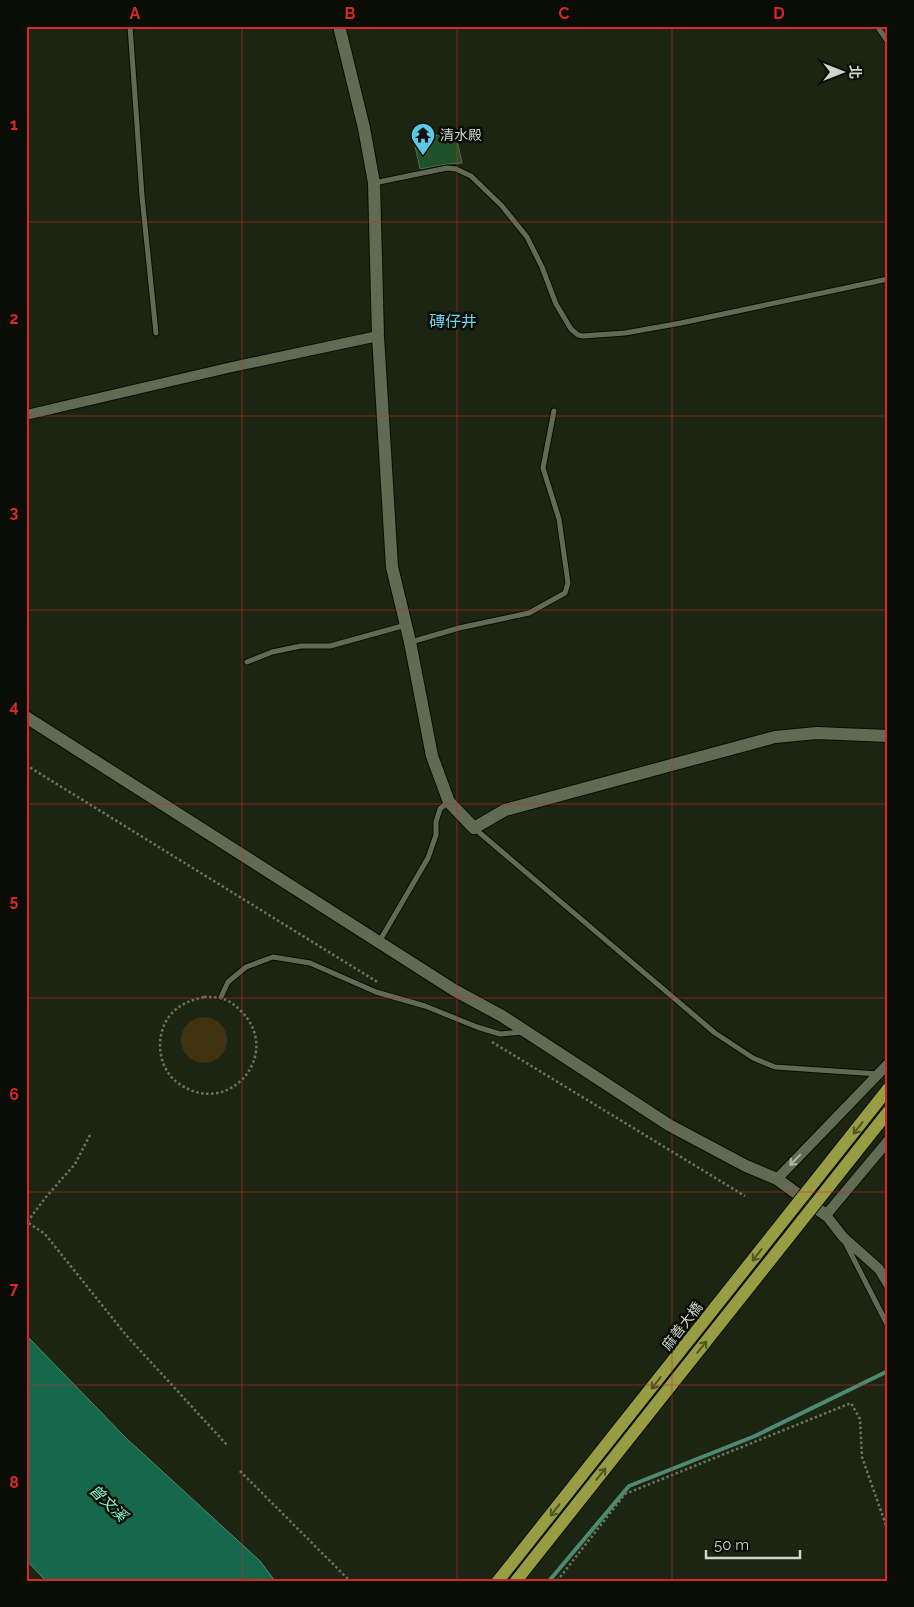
<svg xmlns="http://www.w3.org/2000/svg" width="914" height="1607" font-family="Raleway,'Noto Sans TC',sans-serif">
<style>
.green{fill:#3f340f}
.water{fill:#16684d;stroke:#4e8972}
.lines{fill:none;stroke-linecap:round;stroke-linejoin:round}
.stream{stroke:#4e8972;stroke-width:4}
.building{fill:#205229;stroke:#556956}
.service-casing{stroke:#070e01;stroke-width:7}
.minor-casing{stroke:#070e01;stroke-width:12}
.tertiary-casing{stroke:#070e01;stroke-width:14}
.path{stroke:#6b7463;stroke-width:2.5;stroke-dasharray:2.5 2.5;stroke-linecap:butt}
.service{stroke:#606b54;stroke-width:5}
.minor{stroke:#606b54;stroke-width:10}
.tertiary{stroke:#606b54;stroke-width:12}
.primary-bridge-casing{stroke:#070e01;stroke-width:14;stroke-linecap:butt}
.primary-bridge{stroke:#989d44;stroke-width:12}
.oneway{stroke:#505524}
.oneway2{stroke:#aeb6a6}
.grid{fill:none;stroke:#d62828;stroke-width:1;stroke-opacity:0.55}
.labels{text-anchor:middle;stroke-width:5;stroke-linejoin:round;paint-order:stroke}
.poi-label{font-size:14px;fill:#cfd6c9;stroke:#090d05;text-anchor:start}
.street-label{font-size:14px;fill:#cfd6c9;stroke:#090d05}
.water-label{font-size:15px;font-style:italic;fill:#89f4c9;stroke:#090d05}
.quarter-label{font-size:16px;fill:#70d0ef;stroke:#090d05}
.neatline{fill:none;stroke:#d62828;stroke-width:2}
.grid-label{font-size:16px;text-anchor:middle;font-weight:bold;fill:#d62828}
</style>
<rect width="100%" height="100%" fill="#1c2511"/>
<circle class="green" cx="204" cy="1040" r="23"/>
<path class="water" d="M26,1335L126,1438L260,1561L275,1581H46L26,1560Z"/>
<g class="lines">
<path class="stream" d="M549,1581L629,1486L755,1436L888,1371"/>
</g>
<path class="building" d="M455,131L462,163L446,164L420,169L414,141Z"/>
<g class="lines">
<defs>
<g id="service">
<path d="M130,26L142,196L156,333"/>
<path d="M877,26L888,42"/>
<path d="M374,183L447,168L456,169L471,176L502,206L527,237L542,267L556,304L571,329L578,335L583,336L625,333L681,323L888,279"/>
<path d="M411,642L459,628L529,613L565,593L568,583L559,519L543,468L554,411"/>
<path d="M247,662L272,652L301,646H330L406,625"/>
<path d="M474,828L715,1033L753,1058L775,1067L878,1074"/>
<path d="M379,942L428,858L436,835V822L440,809L448,802"/>
<path d="M221,997L228,982L246,967L273,957L310,963L376,992L425,1006L477,1027L500,1034L523,1032"/>
<path d="M846,1244L888,1326"/>
</g>
<g id="minor">
<path d="M26,415L232,367L378,336"/>
<path d="M888,1141L826,1215L843,1237L879,1269L888,1284"/>
<path d="M777,1179L888,1064"/>
</g>
<g id="tertiary">
<path d="M339,26L364,128L374,183L378,336L392,567L410,642L432,756L449,802L474,828L505,810L775,737L817,733L888,736"/>
<path d="M26,717L396,953L454,990L502,1016L669,1125L746,1166L777,1179L826,1215"/>
</g>
</defs>
<use href="#service" class="service-casing"/>
<use href="#minor" class="minor-casing"/>
<use href="#tertiary" class="tertiary-casing"/>
<g class="path">
<path d="M26,765L379,983"/>
<path d="M204,997C221,997 228,998 241,1011C284,1054 228,1120 178,1083C156,1067 154,1031 173,1012C182,1003 192,1000 204,997Z"/>
<path d="M492,1042L745,1196"/>
<path d="M90,1135L75,1164L46,1197L27,1222L45,1234L126,1335L227,1445"/>
<path d="M240,1471L350,1581"/>
<path d="M557,1581L625,1494L851,1403L860,1419L862,1457L888,1531"/>
</g>
<use href="#service" class="service"/>
<use href="#minor" class="minor"/>
<use href="#tertiary" class="tertiary"/>
<defs>
<g id="primary-bridge">
<path d="M498,1581L888,1089"/>
<path d="M516,1581L888,1112"/>
</g>
</defs>
<use href="#primary-bridge" class="primary-bridge-casing"/>
<use href="#primary-bridge" class="primary-bridge"/>
</g>
<defs><path id="oneway-shaft" d="M-6 0H5M1.5-3L5.5 0L1.5 3" fill="none" stroke-width="1.6" stroke-linecap="round" stroke-linejoin="round" transform="scale(1.25)"/></defs>
<g class="oneway">
<use href="#oneway-shaft" transform="translate(858 1128) rotate(128)"/>
<use href="#oneway-shaft" transform="translate(757 1255) rotate(128)"/>
<use href="#oneway-shaft" transform="translate(702 1347) rotate(-51)"/>
<use href="#oneway-shaft" transform="translate(656 1383) rotate(128)"/>
<use href="#oneway-shaft" transform="translate(601 1474) rotate(-51)"/>
<use href="#oneway-shaft" transform="translate(555 1510) rotate(128)"/>
</g>
<use class="oneway2" href="#oneway-shaft" transform="translate(795 1160) rotate(134)"/>
<path class="grid" d="M242,26V1581M457,26V1581M672,26V1581M26,222H888M26,416H888M26,610H888M26,804H888M26,998H888M26,1192H888M26,1385H888"/>
<defs>
<symbol id="temple-pin" viewBox="-11 -11 22 30"><path d="M0 17L-7.5 6A9.5 9.5 0 1 1 7.5 6Z" fill="#5dc7e8" stroke="#090d05"/><path d="M0-6L5-2H3V0L6.5 2.5H4V6H1.5V3h-3V6H-4V2.5H-6.5L-3 0V-2H-5Z" fill="#111"/></symbol>
</defs>
<g fill-rule="evenodd">
<use href="#temple-pin" x="409" y="121" width="28" height="38"/>
</g>
<g class="labels">
<g class="poi-label">
<text x="440" y="140">清水殿</text>
</g>
<g class="street-label">
<text transform="translate(682 1326) rotate(-52)" y="5">麻善大橋</text>
</g>
<g class="water-label">
<text transform="translate(108 1503) rotate(44)" y="5">曾文溪</text>
</g>
<g class="quarter-label">
<text x="453" y="327">磚仔井</text>
</g>
</g>
<rect width="914" height="1607" fill="none" stroke="#090d05" stroke-width="55"/>
<g transform="translate(842 72) rotate(90)" stroke="#090d05" stroke-width="4" paint-order="stroke">
<path d="M0-4L9 19L0 12L-9 19Z" fill="#cfd6c9"/>
<text y="-8" font-size="14" font-weight="bold" text-anchor="middle" fill="#cfd6c9">北</text>
</g>
<path d="M706 1550v8h94v-8" fill="none" stroke="#cfd6c9" stroke-width="2.5"/>
<text x="714" y="1550" font-size="15" fill="#cfd6c9" stroke="#090d05" stroke-width="4" paint-order="stroke">50 m</text>
<rect x="28" y="28" width="858" height="1552" class="neatline"/>
<g class="grid-label">
<text x="135" y="19">A</text>
<text x="350" y="19">B</text>
<text x="564" y="19">C</text>
<text x="779" y="19">D</text>
<text x="14" y="130">1</text>
<text x="14" y="324">2</text>
<text x="14" y="518">3</text>
<text x="14" y="712">4</text>
<text x="14" y="906">5</text>
<text x="14" y="1100">6</text>
<text x="14" y="1294">7</text>
<text x="14" y="1488">8</text>
</g>
</svg>
